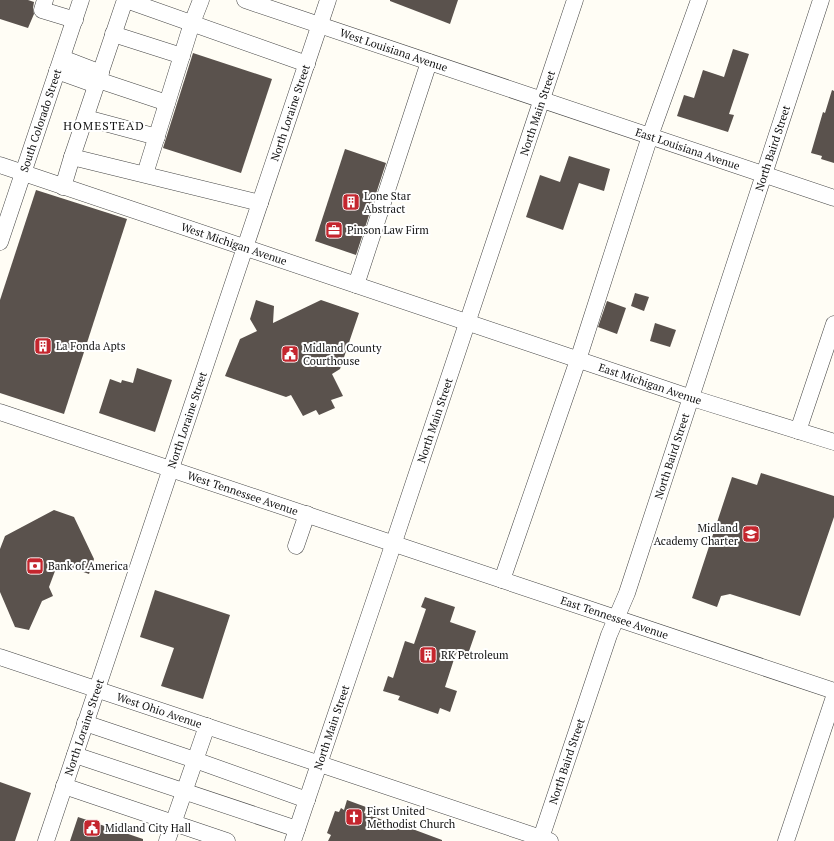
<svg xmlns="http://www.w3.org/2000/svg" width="834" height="841" font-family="'PT Serif',serif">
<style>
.building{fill:#5a524d}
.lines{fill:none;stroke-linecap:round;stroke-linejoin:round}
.minor-casing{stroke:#444;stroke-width:17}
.minor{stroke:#fff;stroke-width:16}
.labels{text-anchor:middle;stroke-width:4;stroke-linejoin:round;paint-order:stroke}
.street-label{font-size:11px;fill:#111;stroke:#fff}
.poi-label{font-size:11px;fill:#111;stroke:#fff;text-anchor:start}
.neighbourhood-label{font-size:12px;letter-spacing:1px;fill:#111;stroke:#fff}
</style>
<rect width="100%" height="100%" fill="#fffdf5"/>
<g class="building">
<path d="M0,0H28L34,2L33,8L34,14L28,28L0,19Z"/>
<path d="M390,0H458L450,24L390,1Z"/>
<path d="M733,49L749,54L729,114L734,115L728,132L677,116L684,95L694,98L703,70L724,77Z"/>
<path d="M193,53L272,79L241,173L163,148Z"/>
<path d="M832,90L834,91V163L821,159L822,156L811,153L823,112L825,113Z"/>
<path d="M345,149L386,163L356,255L315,241Z"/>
<path d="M569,156L610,169L604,191L579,183L563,230L526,217L540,175L560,182Z"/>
<path d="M36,190L127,219L64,414L0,393V300Z"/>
<path d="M635,293L649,297L644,311L631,306Z"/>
<path d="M256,300L274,306L273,323L321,300L359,313L340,369L332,374L343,396L331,400L335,408L319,415L316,410L303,416L291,395L286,397L225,376L240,339L257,331L250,319Z"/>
<path d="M607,301L626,308L617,334L598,327Z"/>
<path d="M655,323L676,330L670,347L650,341Z"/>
<path d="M137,368L172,380L155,432L99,413L110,379L121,383L122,380L133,383Z"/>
<path d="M761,473L834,496V517L800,616L730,594L721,596L717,607L692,598L732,477L757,485Z"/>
<path d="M54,510L74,517L94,559L89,574L58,563L49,587L53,596L42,601L29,630L15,627L0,592V549L5,536Z"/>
<path d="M155,590L230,615L203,699L161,686L174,648L140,637Z"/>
<path d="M425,597L455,607L450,622L476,631L467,657L456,653L445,687L457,691L450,712L440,708L438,714L398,700L400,696L383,691L388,676L393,678L405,641L414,644L426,609L421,607Z"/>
<path d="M0,782L31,793L15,841H0Z"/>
<path d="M347,800L366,807L364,813L396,825L398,821L408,824L407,827L442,840V841H328L331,835L327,833L335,811L339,812L341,808L344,810Z"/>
<path d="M78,817L143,839V841H70Z"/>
</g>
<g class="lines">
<defs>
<g id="minor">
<path d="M45,0L42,10L75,20"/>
<path d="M125,0L72,157L260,203"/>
<path d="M126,0L307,64"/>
<path id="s1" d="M245,0L834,198"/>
<path d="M113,34L182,56"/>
<path d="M62,58L101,73"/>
<path d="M57,71L96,85"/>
<path d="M98,80L167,103"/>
<path d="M86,118L157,137"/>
<path id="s2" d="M0,165L692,398L834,442"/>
<path d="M145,174L192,23L201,0"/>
<path d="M63,187L72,157"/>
<path id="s3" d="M0,242L81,0"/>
<path d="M356,285L429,62"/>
<path id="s4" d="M0,412L834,691"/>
<path d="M798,431L834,324"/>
<path d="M296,546L307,514"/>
<path d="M502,580L578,360L650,136L699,0"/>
<path id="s5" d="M0,657L550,841"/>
<path d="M85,723L195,760L307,800"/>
<path d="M75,755L297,829"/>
<path d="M64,786L227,841"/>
<path id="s6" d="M46,841L328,0"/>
<path d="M167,841L207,726"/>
<path id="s7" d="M293,841C388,561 482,281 575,0"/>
<path id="s8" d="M540,841L609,635L627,593L821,0"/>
<path d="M786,841L834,697"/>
</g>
</defs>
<use href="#minor" class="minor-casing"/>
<use href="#minor" class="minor"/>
</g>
<defs>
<symbol id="building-square" viewBox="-11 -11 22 22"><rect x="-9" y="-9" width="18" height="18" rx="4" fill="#c4262e" stroke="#fff"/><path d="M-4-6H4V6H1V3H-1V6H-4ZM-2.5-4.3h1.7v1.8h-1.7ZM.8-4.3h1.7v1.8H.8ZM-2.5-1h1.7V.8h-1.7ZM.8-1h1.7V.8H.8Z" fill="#fff"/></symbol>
<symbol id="office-square" viewBox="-11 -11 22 22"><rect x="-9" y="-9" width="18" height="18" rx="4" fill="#c4262e" stroke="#fff"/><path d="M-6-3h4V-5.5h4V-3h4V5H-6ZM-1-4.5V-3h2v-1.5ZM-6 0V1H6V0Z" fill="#fff"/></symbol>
<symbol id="civic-square" viewBox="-11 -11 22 22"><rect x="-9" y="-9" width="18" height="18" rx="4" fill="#c4262e" stroke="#fff"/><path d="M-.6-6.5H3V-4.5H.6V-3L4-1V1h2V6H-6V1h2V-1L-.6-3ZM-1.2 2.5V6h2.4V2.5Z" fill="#fff"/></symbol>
<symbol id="school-square" viewBox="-11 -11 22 22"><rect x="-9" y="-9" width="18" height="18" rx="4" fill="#c4262e" stroke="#fff"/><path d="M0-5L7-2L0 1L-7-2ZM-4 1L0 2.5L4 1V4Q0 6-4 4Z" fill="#fff"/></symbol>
<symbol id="bank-square" viewBox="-11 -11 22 22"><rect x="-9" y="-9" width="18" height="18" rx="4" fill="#c4262e" stroke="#fff"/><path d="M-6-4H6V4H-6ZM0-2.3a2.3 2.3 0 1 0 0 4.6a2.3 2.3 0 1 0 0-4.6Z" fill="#fff"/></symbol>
<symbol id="church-square" viewBox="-11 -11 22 22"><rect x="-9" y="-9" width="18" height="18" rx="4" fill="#c4262e" stroke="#fff"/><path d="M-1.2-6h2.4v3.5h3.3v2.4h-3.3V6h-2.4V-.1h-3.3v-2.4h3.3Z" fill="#fff"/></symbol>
</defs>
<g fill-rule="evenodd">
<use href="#building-square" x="341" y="192" width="20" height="20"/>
<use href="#office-square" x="324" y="220" width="20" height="20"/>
<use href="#building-square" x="33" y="336" width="20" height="20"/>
<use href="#civic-square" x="280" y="344" width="20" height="20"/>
<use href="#school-square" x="741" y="524" width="20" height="20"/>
<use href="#bank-square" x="25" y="556" width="20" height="20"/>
<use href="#building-square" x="418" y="645" width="20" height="20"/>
<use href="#church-square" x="344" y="807" width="20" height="20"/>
<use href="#civic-square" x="82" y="818" width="20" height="20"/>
</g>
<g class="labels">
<g class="street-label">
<text dy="4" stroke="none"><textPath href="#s1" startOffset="157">West Louisiana Avenue</textPath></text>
<text dy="4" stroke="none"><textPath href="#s6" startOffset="768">North Loraine Street</textPath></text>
<text dy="4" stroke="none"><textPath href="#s7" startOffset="768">North Main Street</textPath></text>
<text dy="4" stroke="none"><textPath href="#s3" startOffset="128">South Colorado Street</textPath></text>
<text dy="4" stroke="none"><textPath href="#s8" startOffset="731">North Baird Street</textPath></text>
<text dy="4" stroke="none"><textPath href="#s1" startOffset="467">East Louisiana Avenue</textPath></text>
<text dy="4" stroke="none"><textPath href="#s2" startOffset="247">West Michigan Avenue</textPath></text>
<text dy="4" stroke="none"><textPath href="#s2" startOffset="686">East Michigan Avenue</textPath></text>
<text dy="4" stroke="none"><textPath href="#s6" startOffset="444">North Loraine Street</textPath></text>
<text dy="4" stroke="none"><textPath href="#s7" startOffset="444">North Main Street</textPath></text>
<text dy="4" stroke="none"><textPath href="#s8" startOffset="407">North Baird Street</textPath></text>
<text dy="4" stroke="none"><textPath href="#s4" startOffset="256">West Tennessee Avenue</textPath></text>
<text dy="4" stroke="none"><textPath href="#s4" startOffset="648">East Tennessee Avenue</textPath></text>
<text dy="4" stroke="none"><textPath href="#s5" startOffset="168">West Ohio Avenue</textPath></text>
<text dy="4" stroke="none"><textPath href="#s6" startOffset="120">North Loraine Street</textPath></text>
<text dy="4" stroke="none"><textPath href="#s7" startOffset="120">North Main Street</textPath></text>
<text dy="4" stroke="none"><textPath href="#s8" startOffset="84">North Baird Street</textPath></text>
</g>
<g class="poi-label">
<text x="364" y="200">Lone Star<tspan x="364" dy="13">Abstract</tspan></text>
<text x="347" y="234">Pinson Law Firm</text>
<text x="56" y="350">La Fonda Apts</text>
<text x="303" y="352">Midland County<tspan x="303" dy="13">Courthouse</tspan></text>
<text x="738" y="532" text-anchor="end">Midland<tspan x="738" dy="13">Academy Charter</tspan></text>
<text x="48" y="570">Bank of America</text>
<text x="441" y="659">RK Petroleum</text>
<text x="367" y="815">First United<tspan x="367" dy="13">Methodist Church</tspan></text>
<text x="105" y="832">Midland City Hall</text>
</g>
<g class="neighbourhood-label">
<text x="104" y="130">HOMESTEAD</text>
</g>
</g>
</svg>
